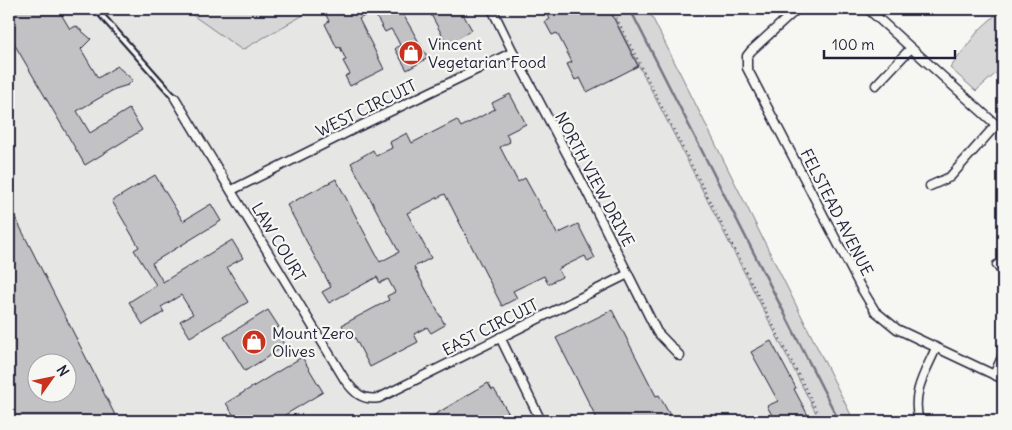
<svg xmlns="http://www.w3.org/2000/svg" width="1012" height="430" font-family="Delius,sans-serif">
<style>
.built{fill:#e6e6e4;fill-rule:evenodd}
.green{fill:#d7d7d7;stroke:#7c7c89}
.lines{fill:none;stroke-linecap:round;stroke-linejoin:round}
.stream{stroke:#757583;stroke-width:2.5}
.building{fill:#c2c2c4;stroke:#22223b;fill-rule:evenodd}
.lane-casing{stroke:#22223b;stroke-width:8}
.street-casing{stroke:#22223b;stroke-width:11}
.path{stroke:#22223b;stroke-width:2;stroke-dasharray:1 4;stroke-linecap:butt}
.lane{stroke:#f6f6f2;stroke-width:4}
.street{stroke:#f6f6f2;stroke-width:8}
.labels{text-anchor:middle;stroke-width:4.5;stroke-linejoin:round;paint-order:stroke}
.poi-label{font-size:16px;fill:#22223b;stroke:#f6f6f2;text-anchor:start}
.street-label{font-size:16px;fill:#22223b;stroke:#f6f6f2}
</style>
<rect width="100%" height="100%" fill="#f6f6f2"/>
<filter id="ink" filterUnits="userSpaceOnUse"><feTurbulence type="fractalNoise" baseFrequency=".02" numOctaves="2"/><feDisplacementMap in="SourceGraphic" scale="10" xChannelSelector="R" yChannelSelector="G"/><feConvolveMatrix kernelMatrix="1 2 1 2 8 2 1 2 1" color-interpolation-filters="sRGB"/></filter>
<g filter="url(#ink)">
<path class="built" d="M9,9H184L242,50L314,9H610L820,421H9ZM38,362H68V392H38Z"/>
<g class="green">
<path d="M184,9H314L242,50Z"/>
<path d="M610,9H648L854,421H820Z"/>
<path d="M1002,9H1003V67L976,91L950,68L979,30Z"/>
</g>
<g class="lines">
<path class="stream" d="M630,9L839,421"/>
</g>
<g class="building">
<path d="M9,9H66L61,14L70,29L76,26L91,39L81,49L98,78L117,66L133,80L128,85L115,89L77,111L90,133L129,109L142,130L85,165L9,35Z"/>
<path d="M323,9H400L428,58L407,70L395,49L400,45L396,37L391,29L385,32L373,11L359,19L384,69L350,86L345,76L350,74L343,61L346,60L340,47L337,48L325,24L329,21Z"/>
<path d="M428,9H460L472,30L447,44Z"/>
<path d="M544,9H609L638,66L587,92L580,78L575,80L567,64L572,62L557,33L552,35L545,22L550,19Z"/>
<path d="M510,94L526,124L506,134L510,142L500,147L518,182L525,178L543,211L545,210L557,234L578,224L595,258L588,262L585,256L558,269L562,277L548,284L544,276L513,291L517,298L502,306L445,194L407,213L431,258L414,267L445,325L431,333L427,327L414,334L418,342L370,367L353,334L348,337L342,325L389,300L387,296L395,292L388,279L380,283L377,277L329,303L322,292L331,287L287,205L336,179L380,262L399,252L351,163L373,150L376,156L392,148L390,142L407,133L412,143L457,120L461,127L495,109L492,103Z"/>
<path d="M155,175L183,221L211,204L221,221L152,263L163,282L232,240L243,258L227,267L248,302L190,337L180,321L193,314L181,295L161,307L164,312L143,325L129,302L156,285L134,250L139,247L112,201Z"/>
<path d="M9,205L118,421H9ZM38,362H68V392H38Z"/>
<path d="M268,310L279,327L275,329L285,346L245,371L224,337Z"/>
<path d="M612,310L656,396L659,395L673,421H598L556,338Z"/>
<path d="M771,341L796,388L794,389L811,421H775L767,406L778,401L751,352Z"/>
<path d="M302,357L323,392L275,421H237L226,403Z"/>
<path d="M488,383L492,390L494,389L509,414L502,418L504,421H424Z"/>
</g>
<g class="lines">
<defs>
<path id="lane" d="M96,9L175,98"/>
<g id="street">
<path d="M492,9L513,52L586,190L657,332L680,356"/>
<path d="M797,9L751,51L747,56V68L860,286L875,311L897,329L1003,379"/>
<path d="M868,9L1003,131"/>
<path d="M876,85L911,48"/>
<path d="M175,98L345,380C354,392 362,401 379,398L628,274"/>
<path d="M930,186L950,177L996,125"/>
<path d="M232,190L360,126L513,52"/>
<path d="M997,265L1003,273"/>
<path d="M500,337L541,421"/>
<path d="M994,375L1003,355"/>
<path d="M919,421C911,393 925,373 936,348"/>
</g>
</defs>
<use href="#lane" class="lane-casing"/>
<use href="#street" class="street-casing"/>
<path class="path" d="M612,9L822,421"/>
<use href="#lane" class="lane"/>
<use href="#street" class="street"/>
</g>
</g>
<defs>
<symbol id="shop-disc" viewBox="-11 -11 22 22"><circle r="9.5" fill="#c8321e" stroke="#f6f6f2"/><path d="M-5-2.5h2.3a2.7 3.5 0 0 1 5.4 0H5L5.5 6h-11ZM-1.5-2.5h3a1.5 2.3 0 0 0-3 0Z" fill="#fff"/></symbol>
</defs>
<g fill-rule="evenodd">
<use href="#shop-disc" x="397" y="39" width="28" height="28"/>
<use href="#shop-disc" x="240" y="328" width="28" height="28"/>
</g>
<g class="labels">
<g class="poi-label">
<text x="428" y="50">Vincent<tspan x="428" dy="18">Vegetarian Food</tspan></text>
<text x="272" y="339">Mount Zero<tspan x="272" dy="18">Olives</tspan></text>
</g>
<g class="street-label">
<text transform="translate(366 108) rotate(-26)" y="6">WEST CIRCUIT</text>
<text transform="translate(595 179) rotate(62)" y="6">NORTH VIEW DRIVE</text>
<text transform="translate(837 212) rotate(63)" y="6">FELSTEAD AVENUE</text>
<text transform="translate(279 242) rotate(59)" y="6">LAW COURT</text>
<text transform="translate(490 327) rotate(-27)" y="6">EAST CIRCUIT</text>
</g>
</g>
<rect width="1012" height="430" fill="none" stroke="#f6f6f2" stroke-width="30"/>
<rect x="15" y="15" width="982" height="400" fill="none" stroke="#22223b" stroke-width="2" filter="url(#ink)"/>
<g transform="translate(52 378) rotate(57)"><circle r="24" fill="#f6f6f2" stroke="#a1a1a9"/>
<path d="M0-4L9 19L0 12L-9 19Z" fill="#c8321e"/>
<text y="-8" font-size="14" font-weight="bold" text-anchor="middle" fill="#22223b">N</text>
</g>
<path d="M824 50v8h131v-8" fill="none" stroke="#22223b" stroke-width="2.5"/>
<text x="832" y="50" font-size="15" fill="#22223b" stroke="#f6f6f2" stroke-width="4" paint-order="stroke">100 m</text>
</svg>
